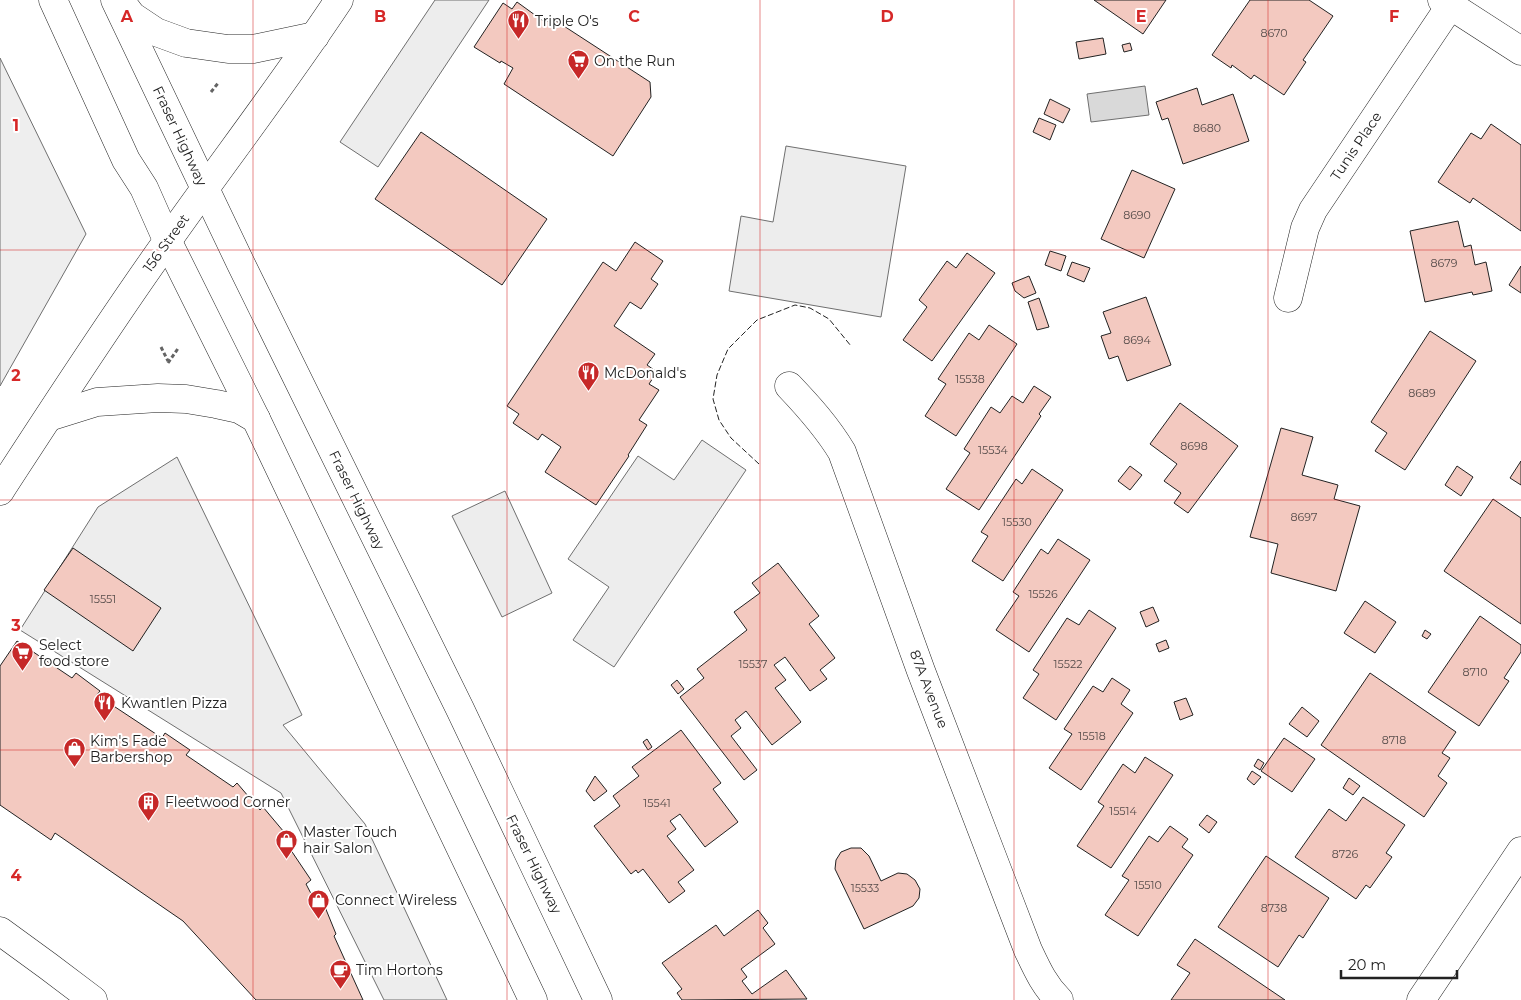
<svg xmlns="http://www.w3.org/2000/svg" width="1521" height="1000" font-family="Montserrat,sans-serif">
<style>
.green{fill:#eee;stroke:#6f6f6f}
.parking{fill:#ededed;stroke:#6f6f6f}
.water{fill:#d9d9d9;stroke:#6f6f6f}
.building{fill:#f3c9c0;stroke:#222}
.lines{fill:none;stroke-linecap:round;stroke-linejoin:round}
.street-casing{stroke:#222;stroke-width:29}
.secondary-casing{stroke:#222;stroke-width:29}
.primary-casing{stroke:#222;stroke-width:29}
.path{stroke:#646464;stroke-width:3;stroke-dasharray:4 2.5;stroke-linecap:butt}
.street{stroke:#fff;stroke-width:28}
.secondary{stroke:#fff;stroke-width:28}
.primary{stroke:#fff;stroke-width:28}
.fence{stroke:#222;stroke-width:1;stroke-dasharray:6 2.5;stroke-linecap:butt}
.grid{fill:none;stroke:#d62828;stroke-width:1;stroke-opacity:0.55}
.labels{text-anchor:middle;stroke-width:4;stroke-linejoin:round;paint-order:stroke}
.number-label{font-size:11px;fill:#564c4a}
.poi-label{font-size:14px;fill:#222;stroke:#fff;text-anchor:start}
.street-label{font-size:14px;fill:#222;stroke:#fff}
.grid-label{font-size:16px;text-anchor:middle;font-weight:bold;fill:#d62828;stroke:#fff;stroke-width:4;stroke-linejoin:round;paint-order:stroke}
</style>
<rect width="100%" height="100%" fill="#fff"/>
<path class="green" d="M0,58L86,234L0,386Z"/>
<g class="parking">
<path d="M435,0H489L378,167L340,142Z"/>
<path d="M786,146L906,166L881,317L729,291L741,216L773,222Z"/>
<path d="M702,440L746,470L614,667L573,640L609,587L568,559L638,456L674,480Z"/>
<path d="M177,457L302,715L283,725L365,824L447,1000H384L281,793L20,630L98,507Z"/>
<path d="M505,491L552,593L502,617L452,516Z"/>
</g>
<path class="water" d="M1145,86L1149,115L1091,122L1087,94Z"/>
<g class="building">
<path d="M1094,0H1166L1143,34Z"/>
<path d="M1250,0H1309L1333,16L1303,60L1306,62L1284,95L1254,75L1251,79L1232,65L1231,68L1212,55Z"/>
<path d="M517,2L546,23L550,17L650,82L651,97L613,156L504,84L513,68L501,61L500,63L474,47L503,3L512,9Z"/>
<path d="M1103,38L1106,54L1079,59L1076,42Z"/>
<path d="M1130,43L1132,50L1124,52L1122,45Z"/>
<path d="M1197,88L1202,105L1233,94L1249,141L1183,164L1168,118L1162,120L1156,102Z"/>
<path d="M1050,99L1070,109L1063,123L1044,114Z"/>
<path d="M1039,118L1056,125L1050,140L1033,132Z"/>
<path d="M1491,124L1521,145V231L1473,198L1470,203L1438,182L1471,133L1481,139Z"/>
<path d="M421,132L547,219L502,285L375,199Z"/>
<path d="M1132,170L1175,189L1144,258L1101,239Z"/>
<path d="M1458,221L1464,247L1471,245L1475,265L1486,262L1492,291L1473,295L1472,292L1425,302L1410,231Z"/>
<path d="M635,242L663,261L651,279L658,284L641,309L630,302L614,326L655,354L647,365L657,372L649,384L659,390L639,420L647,425L628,455L629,456L596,505L545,472L561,447L542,434L538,440L513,423L519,414L507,406L603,262L616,271Z"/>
<path d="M1050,251L1066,256L1061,271L1045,265Z"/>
<path d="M967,253L995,273L932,361L903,340L927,307L919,300L947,261L956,268Z"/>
<path d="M1072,262L1090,268L1084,282L1067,275Z"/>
<path d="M1521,266V293L1509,285Z"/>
<path d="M1029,276L1036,293L1024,298L1015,291L1012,283Z"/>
<path d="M1146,297L1171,365L1127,381L1118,356L1109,359L1101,336L1111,333L1103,312Z"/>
<path d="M1039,298L1049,327L1037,330L1028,302Z"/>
<path d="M989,325L1017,344L956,436L925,416L946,384L938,379L969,333L979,340Z"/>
<path d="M1430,331L1476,361L1405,470L1375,451L1387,433L1371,422Z"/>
<path d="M1034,386L1051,397L1039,414L1041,416L979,510L946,489L970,453L964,449L991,407L1000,413L1012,396L1023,403Z"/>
<path d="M1180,403L1238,446L1188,513L1174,503L1181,493L1164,481L1177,464L1150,444Z"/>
<path d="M1281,428L1313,437L1302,475L1338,485L1334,499L1360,506L1336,591L1271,573L1278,544L1250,537Z"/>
<path d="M1521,461V485L1510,478Z"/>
<path d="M1130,466L1142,475L1130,490L1118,481Z"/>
<path d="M1457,466L1473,477L1461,496L1445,485Z"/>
<path d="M1032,469L1063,490L1003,581L972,561L988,536L981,532L1016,479L1022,484Z"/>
<path d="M1493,499L1521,518V624L1444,571Z"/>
<path d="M1058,539L1090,560L1029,652L996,630L1019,596L1013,592L1041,549L1048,554Z"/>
<path d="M73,548L161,608L133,651L44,590Z"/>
<path d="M778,563L819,616L809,624L835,658L820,670L827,679L810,691L785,657L774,665L786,680L775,688L801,722L772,745L746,711L735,720L741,728L731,736L757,770L744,780L680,697L704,678L697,669L747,630L734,612L760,593L752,583Z"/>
<path d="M1365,601L1396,622L1375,653L1344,633Z"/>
<path d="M1153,607L1159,621L1146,627L1140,612Z"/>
<path d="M1089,610L1116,628L1056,720L1023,698L1039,674L1033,670L1067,618L1079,625Z"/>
<path d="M1480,616L1521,645V652L1504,678L1509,681L1479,726L1428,692Z"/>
<path d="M1425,630L1431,634L1427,639L1422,636Z"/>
<path d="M1166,640L1169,648L1159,652L1156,644Z"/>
<path d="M17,641L72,678L76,673L100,691L97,695L162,738L165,733L190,750L186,755L233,787L237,783L260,810L263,807L284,832L280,834L311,880L306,884L319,909L325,907L336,934L334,936L363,1000H256L183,921L55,833L51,840L0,805V666Z"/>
<path d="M1370,673L1456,732L1442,753L1450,758L1438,776L1447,783L1424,817L1321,745Z"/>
<path d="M1112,678L1130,690L1121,704L1133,713L1081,790L1049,768L1072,734L1064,729L1093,686L1103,692Z"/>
<path d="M677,680L684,689L678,694L671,685Z"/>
<path d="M1186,698L1193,715L1180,720L1174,702Z"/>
<path d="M1302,707L1319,721L1307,737L1289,724Z"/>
<path d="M681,730L721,783L713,789L738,822L705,847L680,814L670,821L676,829L667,836L694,870L678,882L685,891L669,903L643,869L638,873L636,870L631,874L594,826L620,806L613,796L639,776L632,767Z"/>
<path d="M1284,738L1315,759L1292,792L1261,771Z"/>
<path d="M647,739L652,747L648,750L643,742Z"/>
<path d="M1145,757L1173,775L1111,868L1077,846L1104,806L1098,802L1123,764L1135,773Z"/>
<path d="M1258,759L1264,763L1260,770L1254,766Z"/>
<path d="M1252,771L1261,777L1254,785L1247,779Z"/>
<path d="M595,776L607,791L594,801L586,791Z"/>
<path d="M1349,778L1360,786L1353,795L1343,788Z"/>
<path d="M1363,797L1405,825L1386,853L1392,857L1370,888L1366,885L1356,899L1295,857L1329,809L1346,821Z"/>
<path d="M1207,815L1217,822L1209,833L1199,825Z"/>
<path d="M1170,826L1188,839L1182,847L1193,855L1138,936L1105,915L1129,880L1122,876L1149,836L1158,842Z"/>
<path d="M851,848H861L869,856L881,881L898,873L907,874L915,880L920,889L919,898L913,906L864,929L835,869L836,860L841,852Z"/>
<path d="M1266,856L1329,898L1303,938L1299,935L1278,967L1218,927Z"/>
<path d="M758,910L768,923L763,928L775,944L741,969L747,977L742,981L752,994L786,970L807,999L682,1000L677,993L682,989L662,963L716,925L724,936Z"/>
<path d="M1195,939L1285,1000H1171L1190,973L1177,965Z"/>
</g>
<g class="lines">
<defs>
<g id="street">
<path d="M1442,0L1521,51"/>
<path d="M1288,298L1305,228L1313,210L1450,6"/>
<path d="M789,386C809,407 827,427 842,452L921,671L1028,950C1037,969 1044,985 1059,1000"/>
<path d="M1421,1000L1521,851"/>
</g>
<g id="secondary">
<path d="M0,491C54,408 108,324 166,243C223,162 284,83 339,0"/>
<path d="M0,931L48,966L93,1000"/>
</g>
<g id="primary">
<path d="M53,0L126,160L144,188L167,240L256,419L533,1000"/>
<path d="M115,0L241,264L460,709L598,1000"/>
<path d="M122,3L132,16L156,32L186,43L228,49H253L315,36"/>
<path d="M49,417L97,402L158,398L186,399L216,404L239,409L256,419"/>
</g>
</defs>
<use href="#street" class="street-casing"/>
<use href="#secondary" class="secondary-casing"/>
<use href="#primary" class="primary-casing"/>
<g class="path">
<path d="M211,92L219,82"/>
<path d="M161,347L168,361"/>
<path d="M168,363L179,347"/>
</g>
<use href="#street" class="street"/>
<use href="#secondary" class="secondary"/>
<use href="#primary" class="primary"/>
<path class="fence" d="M759,464L731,438L719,420L713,399L717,375L728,349L757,320L795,305L810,308L829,319L851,346"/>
</g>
<path class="grid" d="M253,0V1000M507,0V1000M760,0V1000M1014,0V1000M1268,0V1000M0,250H1521M0,500H1521M0,750H1521"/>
<defs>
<symbol id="restaurant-pin" viewBox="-11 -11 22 30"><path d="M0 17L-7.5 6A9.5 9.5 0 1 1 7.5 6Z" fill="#c62828" stroke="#fff"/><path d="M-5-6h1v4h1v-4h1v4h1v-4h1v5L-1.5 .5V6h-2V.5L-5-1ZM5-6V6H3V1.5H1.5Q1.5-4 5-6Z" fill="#fff"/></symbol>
<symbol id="supermarket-pin" viewBox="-11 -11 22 30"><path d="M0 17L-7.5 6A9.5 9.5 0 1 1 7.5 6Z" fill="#c62828" stroke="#fff"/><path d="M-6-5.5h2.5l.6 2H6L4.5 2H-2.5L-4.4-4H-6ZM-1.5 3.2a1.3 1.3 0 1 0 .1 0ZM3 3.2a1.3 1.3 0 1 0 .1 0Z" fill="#fff"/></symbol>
<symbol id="shop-pin" viewBox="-11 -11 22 30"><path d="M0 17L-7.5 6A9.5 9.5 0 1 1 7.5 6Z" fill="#c62828" stroke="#fff"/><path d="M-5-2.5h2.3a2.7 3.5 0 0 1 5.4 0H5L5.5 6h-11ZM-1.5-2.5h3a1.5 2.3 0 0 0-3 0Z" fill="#fff"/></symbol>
<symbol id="building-pin" viewBox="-11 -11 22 30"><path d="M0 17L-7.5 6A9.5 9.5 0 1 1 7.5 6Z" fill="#c62828" stroke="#fff"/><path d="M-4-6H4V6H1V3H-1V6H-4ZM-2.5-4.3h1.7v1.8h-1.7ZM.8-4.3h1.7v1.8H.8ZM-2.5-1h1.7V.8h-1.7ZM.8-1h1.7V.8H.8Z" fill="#fff"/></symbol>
<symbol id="cafe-pin" viewBox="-11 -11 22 30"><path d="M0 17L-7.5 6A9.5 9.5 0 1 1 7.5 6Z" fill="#c62828" stroke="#fff"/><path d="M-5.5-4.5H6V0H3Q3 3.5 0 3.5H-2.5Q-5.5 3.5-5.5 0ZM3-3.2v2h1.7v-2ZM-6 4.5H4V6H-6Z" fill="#fff"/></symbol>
</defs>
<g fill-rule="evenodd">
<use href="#restaurant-pin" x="506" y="8" width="25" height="34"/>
<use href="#supermarket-pin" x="566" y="48" width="25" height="34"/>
<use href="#restaurant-pin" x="576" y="360" width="25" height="34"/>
<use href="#supermarket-pin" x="10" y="640" width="25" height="34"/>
<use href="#restaurant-pin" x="92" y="690" width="25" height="34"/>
<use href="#shop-pin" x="62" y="736" width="25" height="34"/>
<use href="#building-pin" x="136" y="790" width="25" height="34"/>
<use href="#shop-pin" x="274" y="828" width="25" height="34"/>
<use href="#shop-pin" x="306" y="888" width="25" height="34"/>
<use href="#cafe-pin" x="328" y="958" width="25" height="34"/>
</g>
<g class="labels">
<g class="number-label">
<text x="1274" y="37">8670</text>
<text x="1207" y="132">8680</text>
<text x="1137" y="219">8690</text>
<text x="1444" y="267">8679</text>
<text x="1137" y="344">8694</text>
<text x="970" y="383">15538</text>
<text x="1422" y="397">8689</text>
<text x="1194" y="450">8698</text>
<text x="993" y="454">15534</text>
<text x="1304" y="521">8697</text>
<text x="1017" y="526">15530</text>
<text x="1043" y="598">15526</text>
<text x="103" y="603">15551</text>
<text x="753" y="668">15537</text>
<text x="1068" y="668">15522</text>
<text x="1475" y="676">8710</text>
<text x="1092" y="740">15518</text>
<text x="1394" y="744">8718</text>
<text x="657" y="807">15541</text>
<text x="1123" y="815">15514</text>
<text x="1345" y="858">8726</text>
<text x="1148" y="889">15510</text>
<text x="865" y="892">15533</text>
<text x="1274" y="912">8738</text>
</g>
<g class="poi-label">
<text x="535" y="26">Triple O's</text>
<text x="594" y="66">On the Run</text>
<text x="604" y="378">McDonald's</text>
<text x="39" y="650">Select<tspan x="39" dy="16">food store</tspan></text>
<text x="121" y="708">Kwantlen Pizza</text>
<text x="90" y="746">Kim's Fade<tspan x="90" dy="16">Barbershop</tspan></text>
<text x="165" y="807">Fleetwood Corner</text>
<text x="303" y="837">Master Touch<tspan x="303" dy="16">hair Salon</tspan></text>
<text x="335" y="905">Connect Wireless</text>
<text x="356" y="975">Tim Hortons</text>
</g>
<g class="street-label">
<text transform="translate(180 136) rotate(65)" y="5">Fraser Highway</text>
<text transform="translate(1356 146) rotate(-56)" y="5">Tunis Place</text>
<text transform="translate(166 243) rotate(-54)" y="5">156 Street</text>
<text transform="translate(357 500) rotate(64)" y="5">Fraser Highway</text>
<text transform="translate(929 689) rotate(69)" y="5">87A Avenue</text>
<text transform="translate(534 864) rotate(64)" y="5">Fraser Highway</text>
</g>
</g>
<g class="grid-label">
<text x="127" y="22">A</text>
<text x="380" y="22">B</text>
<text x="634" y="22">C</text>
<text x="887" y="22">D</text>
<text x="1141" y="22">E</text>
<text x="1394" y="22">F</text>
<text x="16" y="131">1</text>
<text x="16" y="381">2</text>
<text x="16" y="631">3</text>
<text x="16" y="881">4</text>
</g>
<path d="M1341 970v8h116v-8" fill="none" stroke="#222222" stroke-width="2.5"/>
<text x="1348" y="970" font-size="15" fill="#222222" stroke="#ffffff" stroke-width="4" paint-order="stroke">20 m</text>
</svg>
